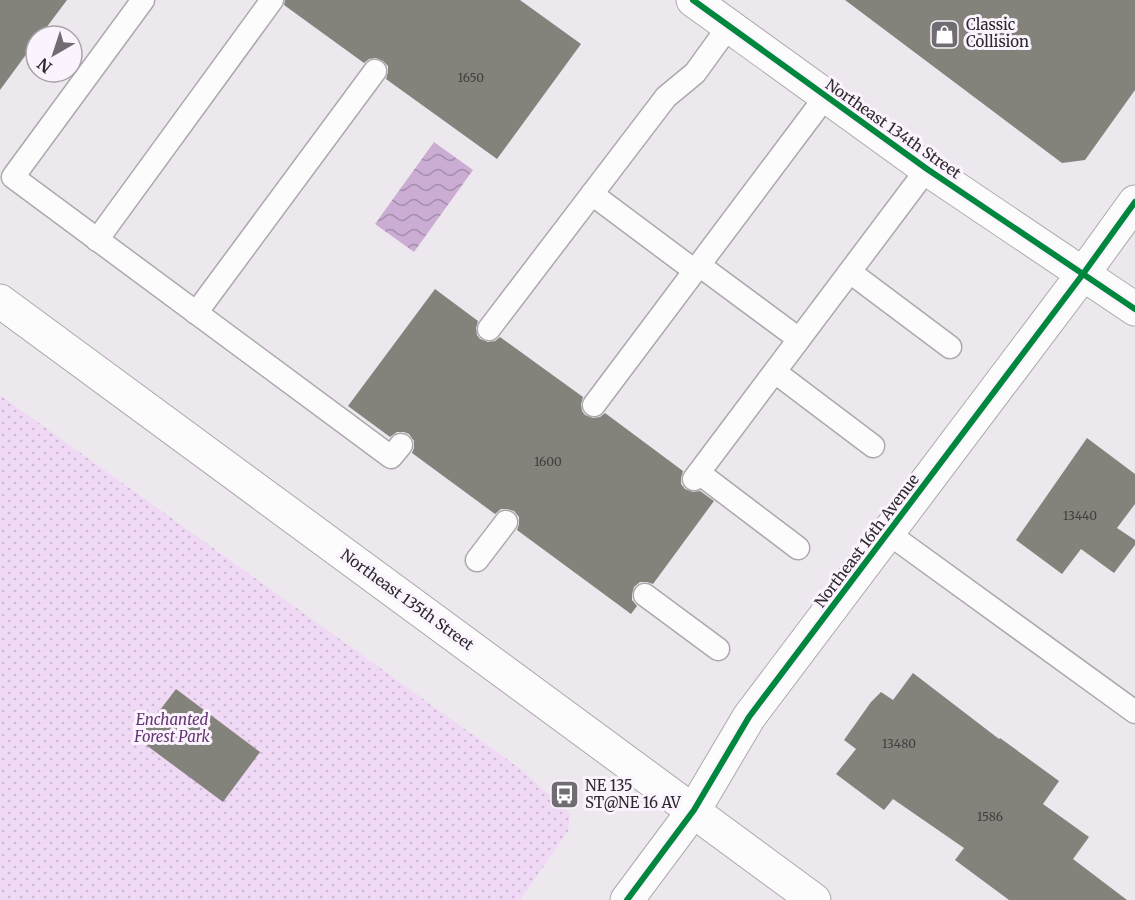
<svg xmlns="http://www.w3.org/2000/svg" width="1135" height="900" font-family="Merriweather,serif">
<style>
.park{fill:url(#park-dots)}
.water{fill:url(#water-waves)}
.building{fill:#83827b}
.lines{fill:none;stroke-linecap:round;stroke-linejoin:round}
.service-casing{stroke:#aca8ad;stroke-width:25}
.minor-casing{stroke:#aca8ad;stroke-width:35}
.tertiary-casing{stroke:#aca8ad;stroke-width:35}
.secondary-casing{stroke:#aca8ad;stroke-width:35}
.service{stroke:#fcfcfc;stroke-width:22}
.minor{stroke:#fcfcfc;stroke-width:33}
.tertiary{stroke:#fcfcfc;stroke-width:33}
.secondary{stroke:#fcfcfc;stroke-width:33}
.cycleway-casing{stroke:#fbf3fd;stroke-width:10}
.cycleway{stroke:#00873e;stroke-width:6}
.labels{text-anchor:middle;stroke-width:6;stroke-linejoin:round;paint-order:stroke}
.number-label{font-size:12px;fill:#424041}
.poi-label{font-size:15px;fill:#2d2a2e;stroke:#fbf3fd;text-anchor:start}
.street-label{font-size:15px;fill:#2d2a2e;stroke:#fbf3fd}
.park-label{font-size:15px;font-style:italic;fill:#653472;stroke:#fbf3fd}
</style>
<defs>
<pattern id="park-dots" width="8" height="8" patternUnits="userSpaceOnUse" patternTransform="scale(1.5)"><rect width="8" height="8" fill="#efd9f5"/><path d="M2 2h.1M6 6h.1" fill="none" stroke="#cdbad2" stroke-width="1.8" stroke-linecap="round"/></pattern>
<pattern id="water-waves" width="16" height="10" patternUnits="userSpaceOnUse" patternTransform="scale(1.5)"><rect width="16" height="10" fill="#cbadd3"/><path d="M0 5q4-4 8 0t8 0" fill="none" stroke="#a58dac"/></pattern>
</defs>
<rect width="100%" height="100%" fill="#ede8ee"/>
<path class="park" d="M0,395L519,768L570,813L568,831L520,900H0Z"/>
<path class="water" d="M434,142L473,170L414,252L375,224Z"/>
<g class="building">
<path d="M0,0H67L40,36H36V41L0,90Z"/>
<path d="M285,0H520L581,44L497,159L386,79L388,72V66L383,61L376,58L369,59L364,63L284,5Z"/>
<path d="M845,0H1135V90L1085,160L1062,163Z"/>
<path d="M435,289L478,321L476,328L477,335L480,339L488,342L495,341L500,337L583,397L581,404L582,411L585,415L593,418L600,417L605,413L683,471L681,478V484L685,489L693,492L700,491L714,501L653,584L647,582H640L634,587L632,594V600L637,606L631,614L517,530L519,524V517L514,511L507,509H501L495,514L412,453L414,448V441L409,434L404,432H397L390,437L348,406Z"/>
<path d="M1087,438L1135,474V504L1117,528L1135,540V545L1114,573L1081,549L1062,574L1016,540Z"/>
<path d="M913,673L999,739L1000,738L1059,781L1043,804L1089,837L1073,859L1127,900H1009L955,860L964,848L893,799L884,810L836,774L856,749L844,740L871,702L881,692L893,700Z"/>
<path d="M176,689L260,752L223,802L138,739Z"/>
</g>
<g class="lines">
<defs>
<g id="service">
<path d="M143,0L13,177L391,457L401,445"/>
<path d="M592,194L695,271"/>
<path d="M97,240L272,0"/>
<path d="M699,265L799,339"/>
<path d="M850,272L950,347"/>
<path d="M196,313L375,71"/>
<path d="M489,329L666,97L695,73L729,26"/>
<path d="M775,372L873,446"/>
<path d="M594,405L826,96"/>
<path d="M699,473L798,548"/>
<path d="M694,479L927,169"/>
<path d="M888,533L1135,712"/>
<path d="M477,560L506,522"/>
<path d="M645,595L718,649"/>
</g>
<path id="minor" d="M693,0L927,169L1135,309"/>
<path id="tertiary" d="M627,900L694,810L749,717L1083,274L1135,202"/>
<path id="secondary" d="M0,301L814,900"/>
</defs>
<use href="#service" class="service-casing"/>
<use href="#minor" class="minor-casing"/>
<use href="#tertiary" class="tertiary-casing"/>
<use href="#secondary" class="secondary-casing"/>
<use href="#service" class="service"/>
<use href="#minor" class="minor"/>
<use href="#tertiary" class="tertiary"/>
<use href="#secondary" class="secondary"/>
<defs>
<g id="cycleway">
<path d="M693,0L927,169L1135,309"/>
<path d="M627,900L694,810L749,717L1083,274L1135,202"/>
</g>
</defs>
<use href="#cycleway" class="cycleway-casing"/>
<use href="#cycleway" class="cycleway"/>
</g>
<defs>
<symbol id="shop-square" viewBox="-11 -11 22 22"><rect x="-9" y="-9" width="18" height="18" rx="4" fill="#706c71" stroke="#fbf3fd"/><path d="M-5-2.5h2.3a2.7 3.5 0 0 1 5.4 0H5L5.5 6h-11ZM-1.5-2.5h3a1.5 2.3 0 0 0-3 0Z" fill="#fff"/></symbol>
<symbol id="bus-square" viewBox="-11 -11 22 22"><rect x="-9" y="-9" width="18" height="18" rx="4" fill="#706c71" stroke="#fbf3fd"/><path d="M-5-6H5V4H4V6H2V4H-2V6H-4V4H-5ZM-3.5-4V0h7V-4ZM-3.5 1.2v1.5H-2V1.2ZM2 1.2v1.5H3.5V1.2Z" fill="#fff"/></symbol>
</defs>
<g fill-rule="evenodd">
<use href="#shop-square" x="928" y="18" width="33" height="33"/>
<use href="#bus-square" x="548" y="778" width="33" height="33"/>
</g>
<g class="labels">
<g class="number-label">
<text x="471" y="82">1650</text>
<text x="548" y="466">1600</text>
<text x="1080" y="520">13440</text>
<text x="899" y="748">13480</text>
<text x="990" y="821">1586</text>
</g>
<g class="poi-label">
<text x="966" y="30">Classic<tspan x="966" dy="17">Collision</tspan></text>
<text x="585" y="791">NE 135<tspan x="585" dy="17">ST@NE 16 AV</tspan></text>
</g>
<g class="street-label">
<text transform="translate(893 129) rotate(35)" y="5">Northeast 134th Street</text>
<text transform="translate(867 541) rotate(-53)" y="5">Northeast 16th Avenue</text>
<text transform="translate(407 600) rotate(36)" y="5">Northeast 135th Street</text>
</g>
<g class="park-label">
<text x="172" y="725">Enchanted<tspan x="172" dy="17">Forest Park</tspan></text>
</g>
</g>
<g transform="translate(54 54) rotate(219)"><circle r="28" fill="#fbf3fd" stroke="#a9a3aa" stroke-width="1.5"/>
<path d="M0-4.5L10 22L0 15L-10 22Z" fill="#706c71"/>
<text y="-9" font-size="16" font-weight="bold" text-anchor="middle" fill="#2d2a2e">N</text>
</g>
</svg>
